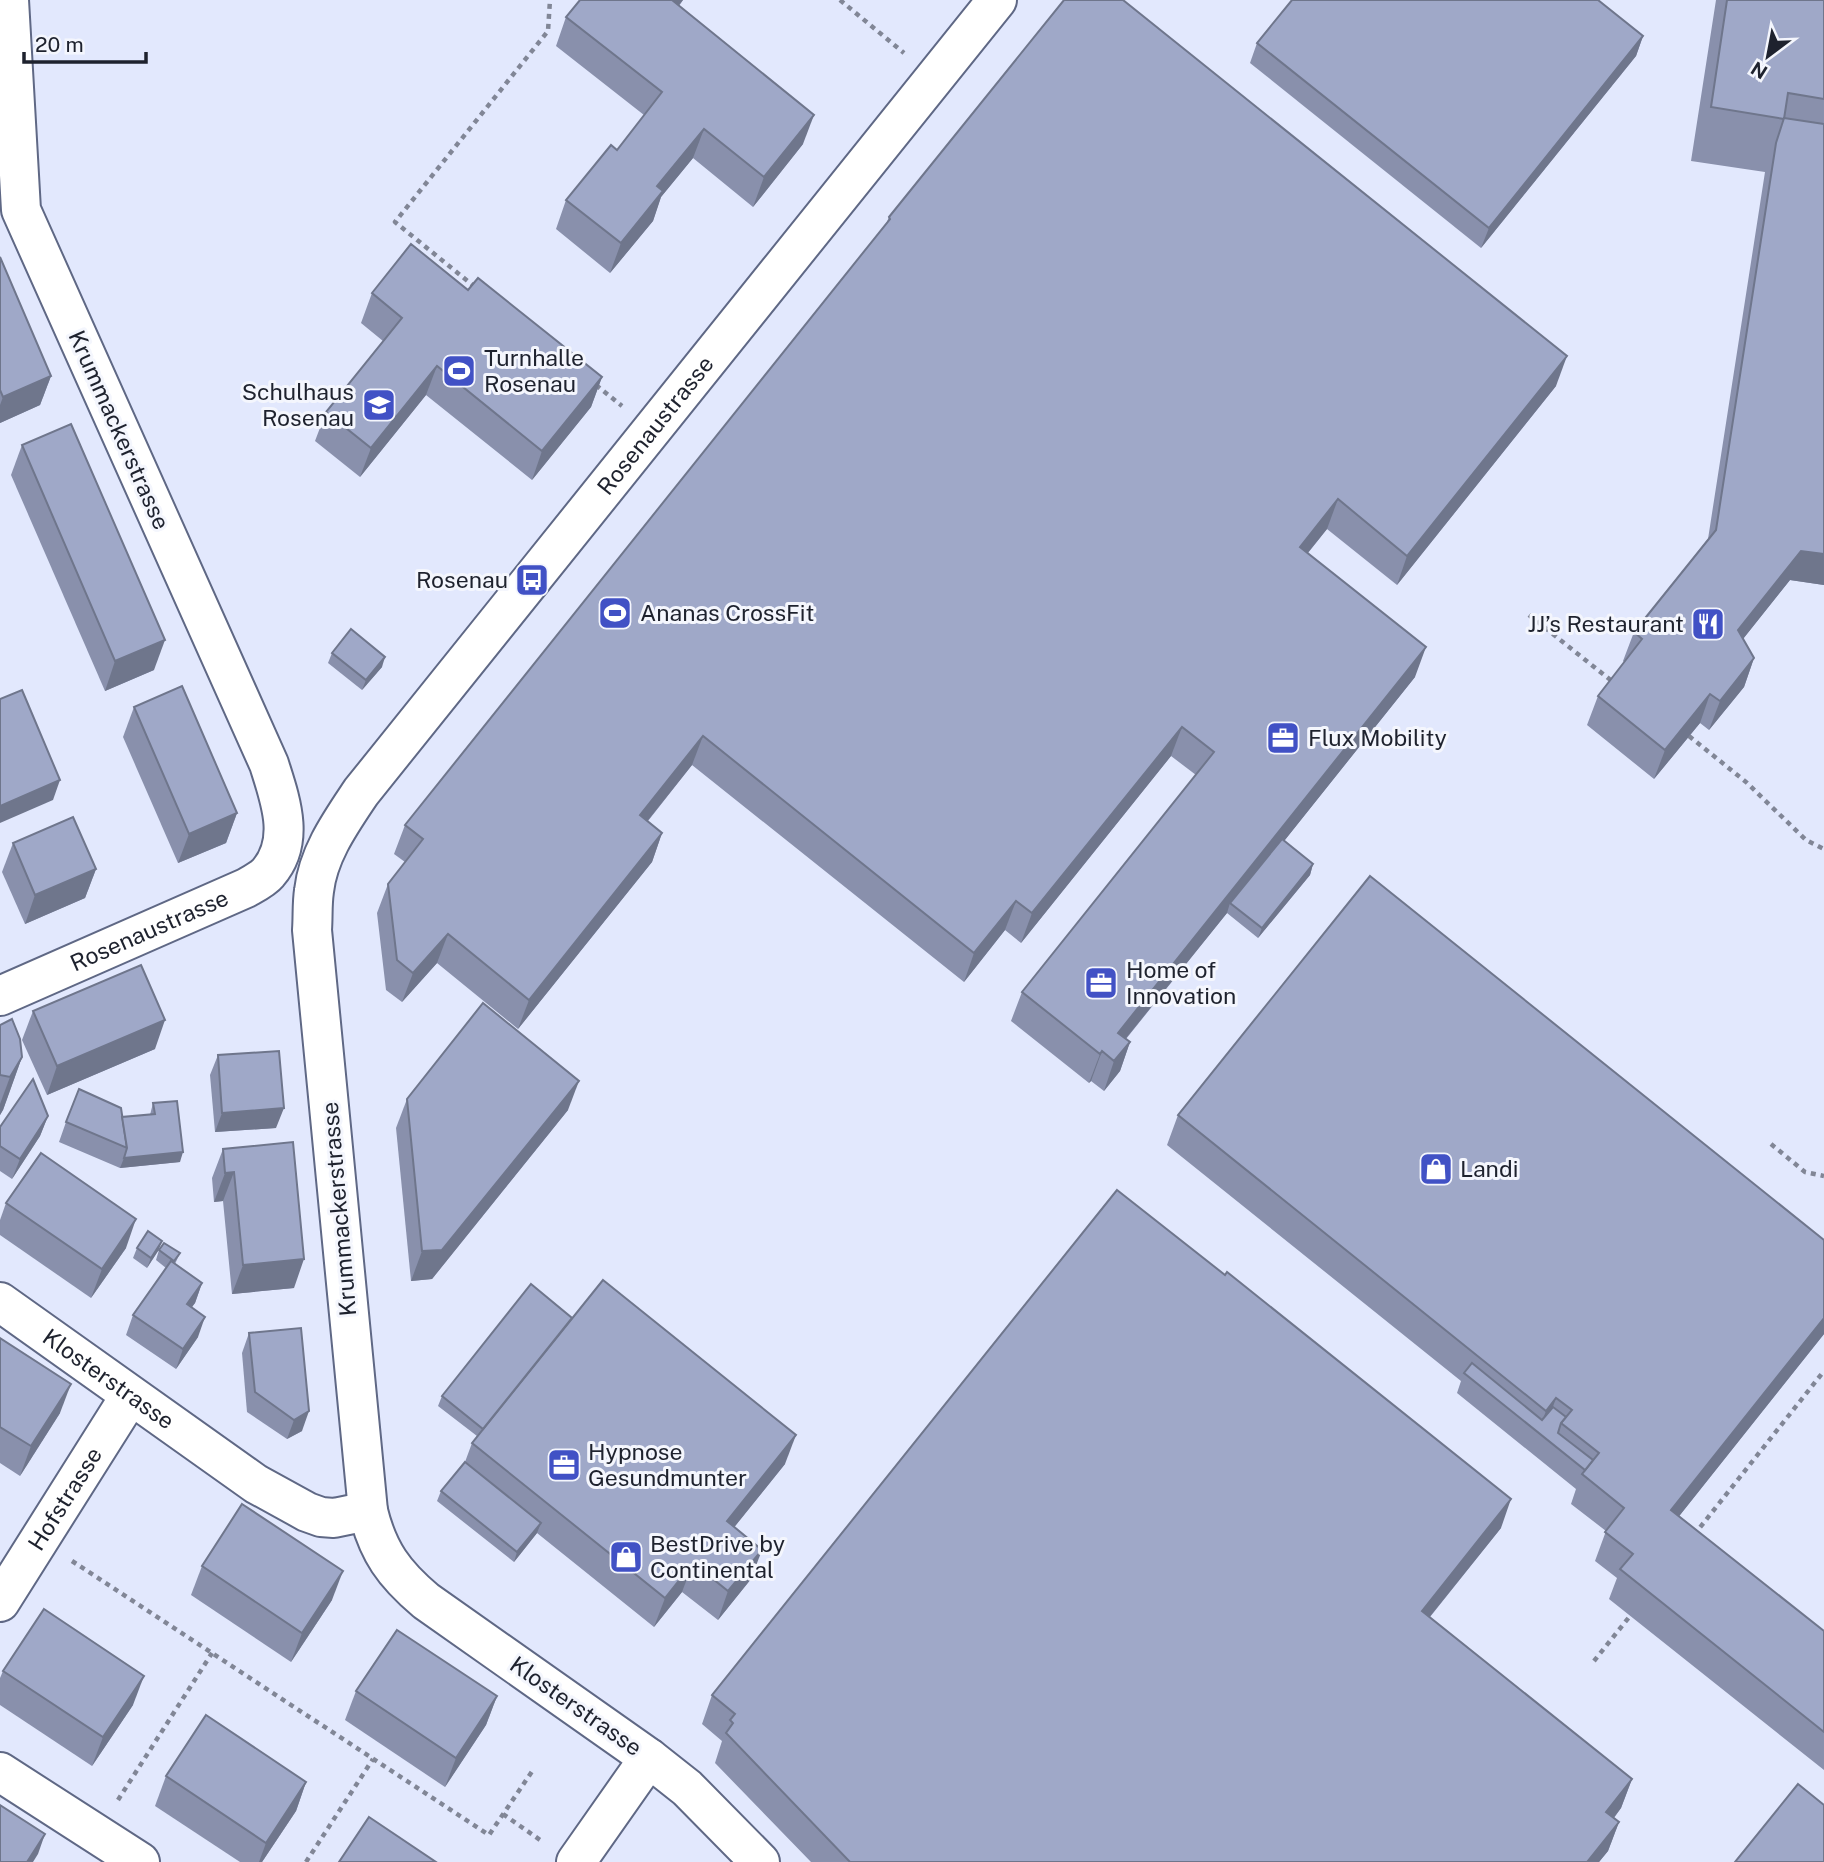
<svg xmlns="http://www.w3.org/2000/svg" width="1824" height="1862" font-family="'Public Sans',sans-serif">
<style>
.lines{fill:none;stroke-linecap:round;stroke-linejoin:round}
.minor-casing{stroke:#5f6885;stroke-width:42}
.path{stroke:#818696;stroke-width:4.5;stroke-dasharray:5 5;stroke-linecap:butt}
.minor{stroke:#fff;stroke-width:38}
.wall{fill:#8990ac}
.shaded-wall{fill:#6f768c}
.building{fill:#9fa8c8;stroke:#6f768c;stroke-width:2}
.labels{text-anchor:middle;stroke-width:6;stroke-linejoin:round;paint-order:stroke}
.poi-label{font-size:23px;fill:#1e222e;stroke:#f4f6fd;text-anchor:start}
.street-label{font-size:23px;fill:#1e222e;stroke:#f4f6fd}
</style>
<rect width="100%" height="100%" fill="#e2e8fd"/>
<g class="lines">
<defs>
<g id="minor">
<path id="s1" d="M0,996L246,888C253,884 263,879 268,873C296,841 280,799 269,764L21,210L9,0"/>
<path id="s2" d="M0,1302L256,1484L307,1512L321,1517L334,1518L368,1511"/>
<path id="s3" d="M0,1602L130,1396"/>
<path d="M0,1772L140,1862"/>
<path d="M576,1862L649,1758"/>
<path id="s4" d="M760,1862L687,1788L649,1758L426,1601C394,1574 378,1552 368,1511L312,930C313,917 312,904 314,891C318,854 341,822 361,792L997,0"/>
</g>
</defs>
<use href="#minor" class="minor-casing"/>
<g class="path">
<path d="M840,0L904,53"/>
<path d="M475,287L395,222L548,31L550,0"/>
<path d="M596,385L622,406"/>
<path d="M1529,615L1613,682"/>
<path d="M1689,736L1746,782L1806,840L1824,849"/>
<path d="M1771,1144L1805,1172L1824,1176"/>
<path d="M1694,1535L1824,1371"/>
<path d="M72,1561L489,1835L533,1770"/>
<path d="M1594,1661L1630,1616"/>
<path d="M118,1800L212,1653"/>
<path d="M503,1814L543,1842"/>
<path d="M306,1862L373,1759"/>
</g>
<use href="#minor" class="minor"/>
</g>
<g class="wall">
<path d="M580,0H683L679,6L803,144L753,207L693,158L661,197L653,221L610,273L556,229L566,200L617,150L644,115L556,46L566,17Z"/>
<path d="M1716,0H1824V585L1790,580L1743,639L1754,658L1744,687L1709,730L1700,723L1654,779L1587,725L1598,696L1624,662L1623,661L1634,632L1708,539L1765,172L1691,161Z"/>
<path d="M1643,36L1636,56L1481,248L1250,63L1257,43Z"/>
<path d="M889,217L1556,386L1397,585L1327,529L1308,553L1415,677L1284,841L1313,864L1310,875L1258,938L1227,913L1126,1039L1130,1042L1120,1071L1104,1091L1091,1081L1089,1083L1011,1021L1022,992L1196,775L1171,756L1021,943L1005,930L964,982L692,765L648,821L662,833L652,862L518,1029L437,963L402,1002L386,990L377,913L388,884L405,862L394,854L405,825L886,224Z"/>
<path d="M0,257L51,376L40,405L0,423Z"/>
<path d="M468,290L602,377L591,407L532,480L426,395L360,477L315,441L326,412L383,341L361,323L372,293Z"/>
<path d="M22,445L154,670L105,691L11,475Z"/>
<path d="M332,653L382,667L362,690L328,663Z"/>
<path d="M134,707L237,813L226,843L178,863L123,737Z"/>
<path d="M13,843L96,869L85,898L25,924L2,872Z"/>
<path d="M33,1011L155,1049L47,1095L22,1040Z"/>
<path d="M0,1025L22,1057L3,1110L0,1115Z"/>
<path d="M218,1055L276,1128L215,1132L210,1075Z"/>
<path d="M407,1099L568,1110L432,1279L411,1281L396,1128Z"/>
<path d="M153,1103L180,1162L120,1168L59,1142L66,1122L150,1115Z"/>
<path d="M1178,1115L1824,1240V1334L1679,1516L1824,1631V1770L1609,1599L1617,1578L1595,1561L1606,1531L1571,1504L1576,1489L1457,1393L1461,1381L1167,1145Z"/>
<path d="M48,1116L40,1136L12,1179L0,1171V1127Z"/>
<path d="M223,1149L294,1288L232,1294L223,1201L214,1202L212,1178Z"/>
<path d="M6,1203L126,1248L91,1298L0,1235V1220Z"/>
<path d="M162,1241L158,1251L147,1268L133,1258L137,1248Z"/>
<path d="M159,1250L180,1253L175,1264L202,1283L195,1303L191,1307L198,1337L176,1369L126,1335L133,1315L166,1268L156,1260Z"/>
<path d="M572,1318L785,1464L734,1527L751,1579L718,1620L682,1592L654,1627L537,1533L514,1562L437,1501L441,1491L465,1462L472,1443L477,1436L438,1406L442,1396Z"/>
<path d="M249,1333L302,1431L287,1439L247,1412L242,1353Z"/>
<path d="M0,1338L60,1413L20,1476L0,1463Z"/>
<path d="M1501,1528L1430,1617L1632,1779L1621,1808L1614,1818L1619,1822L1608,1851L1599,1862H811L715,1763L722,1741L702,1724L712,1695Z"/>
<path d="M202,1566L332,1600L291,1662L191,1595Z"/>
<path d="M3,1671L133,1705L92,1766L0,1705V1678Z"/>
<path d="M356,1691L497,1696L486,1725L445,1787L345,1720Z"/>
<path d="M166,1776L306,1782L296,1811L262,1862H240L155,1806Z"/>
</g>
<g class="shaded-wall">
<path d="M670,0H683L660,28Z"/>
<path d="M1643,36L1636,56L1481,248L1489,228Z"/>
<path d="M814,115L803,144L753,207L764,177Z"/>
<path d="M704,129L693,158L661,197L653,221L610,273L621,243L657,186Z"/>
<path d="M1567,356L1556,386L1397,585L1407,556Z"/>
<path d="M437,366L426,395L360,477L371,448Z"/>
<path d="M51,376L40,405L0,423V405L3,397Z"/>
<path d="M602,377L591,407L532,480L542,451Z"/>
<path d="M1338,499L1327,529L1289,576L1300,547Z"/>
<path d="M1801,551L1824,554V585L1790,580L1727,659L1738,630Z"/>
<path d="M165,640L154,670L105,691L115,661Z"/>
<path d="M1426,647L1415,677L1233,905L1230,903L1227,913L1110,1058L1118,1033Z"/>
<path d="M385,657L382,667L362,690L366,680Z"/>
<path d="M1754,658L1744,687L1709,730L1720,701Z"/>
<path d="M1710,694L1700,723L1654,779L1665,750Z"/>
<path d="M1182,727L1171,756L1021,943L1032,913Z"/>
<path d="M703,736L692,765L629,844L640,815Z"/>
<path d="M60,780L53,800L0,823V806Z"/>
<path d="M237,813L226,843L178,863L189,834Z"/>
<path d="M662,833L652,862L518,1029L529,1000Z"/>
<path d="M1313,864L1310,875L1258,938L1262,928Z"/>
<path d="M96,869L85,898L25,924L35,895Z"/>
<path d="M1016,901L1005,930L964,982L974,953Z"/>
<path d="M448,934L437,963L402,1002L413,973Z"/>
<path d="M165,1020L155,1049L47,1095L57,1066Z"/>
<path d="M1130,1042L1120,1071L1104,1091L1114,1061Z"/>
<path d="M1102,1051L1091,1081L1089,1083L1100,1054Z"/>
<path d="M22,1057L3,1110L0,1115V1104L10,1077Z"/>
<path d="M579,1081L568,1110L432,1279L411,1281L422,1251Z"/>
<path d="M284,1108L276,1128L215,1132L222,1113Z"/>
<path d="M48,1116L40,1136L12,1179L20,1159Z"/>
<path d="M183,1152L180,1162L120,1168L124,1158Z"/>
<path d="M234,1172L223,1201L214,1202L225,1173Z"/>
<path d="M136,1219L126,1248L91,1298L102,1269Z"/>
<path d="M162,1241L158,1251L147,1268L151,1258Z"/>
<path d="M304,1259L294,1288L232,1294L243,1265Z"/>
<path d="M202,1283L195,1303L180,1324L187,1304Z"/>
<path d="M205,1317L198,1337L176,1369L183,1349Z"/>
<path d="M1824,1318V1334L1661,1539L1671,1510Z"/>
<path d="M71,1384L60,1413L20,1476L31,1446Z"/>
<path d="M1556,1398L1546,1427L1538,1432L1546,1411Z"/>
<path d="M309,1411L302,1431L287,1439L294,1420Z"/>
<path d="M796,1435L785,1464L716,1550L727,1521Z"/>
<path d="M1511,1499L1501,1528L1411,1640L1422,1611Z"/>
<path d="M541,1523L537,1533L514,1562L517,1552Z"/>
<path d="M762,1550L751,1579L718,1620L728,1591Z"/>
<path d="M693,1563L682,1592L654,1627L665,1598Z"/>
<path d="M343,1571L332,1600L291,1662L302,1633Z"/>
<path d="M144,1676L133,1705L92,1766L103,1737Z"/>
<path d="M497,1696L486,1725L445,1787L456,1758Z"/>
<path d="M1632,1779L1621,1808L1596,1841L1606,1812Z"/>
<path d="M306,1782L296,1811L262,1862H259L266,1843Z"/>
<path d="M1619,1822L1608,1851L1599,1862H1587Z"/>
<path d="M45,1834L38,1854L33,1862H27Z"/>
</g>
<g class="building">
<path d="M580,0H672L814,115L764,177L704,129L657,186L663,191L621,243L566,200L611,145L617,150L662,92L566,17Z"/>
<path d="M1064,0H1123L1567,356L1407,556L1338,499L1300,547L1426,647L1118,1033L1130,1042L1114,1061L1102,1051L1100,1054L1022,992L1214,752L1182,727L1032,913L1016,901L974,953L703,736L640,815L662,833L529,1000L448,934L413,973L397,960L388,884L423,839L405,825L890,219L889,217Z"/>
<path d="M1292,0H1598L1643,36L1489,228L1257,43Z"/>
<path d="M1727,0H1824V99L1788,93L1784,119L1711,107Z"/>
<path d="M1784,118L1824,124V554L1801,551L1738,630L1754,658L1720,701L1710,694L1665,750L1598,696L1642,639L1634,632L1716,530L1776,143Z"/>
<path d="M411,244L468,290L478,278L602,377L542,451L437,366L371,448L326,412L402,318L372,293Z"/>
<path d="M0,257L51,376L3,397L0,390Z"/>
<path d="M71,424L165,640L115,661L22,445Z"/>
<path d="M351,629L385,657L366,680L332,653Z"/>
<path d="M182,686L237,813L189,834L134,707Z"/>
<path d="M22,690L60,780L0,806V699Z"/>
<path d="M73,817L96,869L35,895L13,843Z"/>
<path d="M1282,839L1313,864L1262,928L1230,903Z"/>
<path d="M1370,876L1824,1240V1318L1671,1510L1824,1631V1732L1620,1569L1633,1554L1605,1532L1624,1508L1582,1474L1599,1453L1561,1423L1572,1410L1556,1398L1546,1411L1178,1115Z"/>
<path d="M141,965L165,1020L57,1066L33,1011Z"/>
<path d="M483,1003L579,1081L442,1250L422,1251L407,1099Z"/>
<path d="M12,1019L20,1039L22,1057L10,1077L0,1075V1025Z"/>
<path d="M279,1051L284,1108L222,1113L218,1055Z"/>
<path d="M33,1079L48,1116L20,1159L0,1146V1127Z"/>
<path d="M79,1089L121,1108L127,1148L66,1122Z"/>
<path d="M177,1101L183,1152L124,1158L127,1148L122,1117L155,1114L153,1103Z"/>
<path d="M293,1142L304,1259L243,1265L234,1172L225,1173L223,1149Z"/>
<path d="M41,1153L136,1219L102,1269L6,1203Z"/>
<path d="M1117,1190L1225,1275L1227,1272L1511,1499L1422,1611L1632,1779L1606,1812L1619,1822L1587,1862H850L726,1733L733,1723L730,1720L735,1714L712,1695Z"/>
<path d="M148,1231L162,1241L151,1258L137,1248Z"/>
<path d="M164,1243L180,1253L174,1261L159,1250Z"/>
<path d="M171,1261L202,1283L187,1304L205,1317L183,1349L133,1315Z"/>
<path d="M603,1280L796,1435L727,1521L762,1550L728,1591L693,1563L665,1598L472,1443Z"/>
<path d="M531,1284L572,1318L483,1429L442,1396Z"/>
<path d="M301,1328L309,1411L294,1420L255,1392L249,1333Z"/>
<path d="M0,1338L71,1384L31,1446L0,1427Z"/>
<path d="M1472,1363L1542,1420L1553,1407L1566,1417L1561,1423L1558,1433L1593,1460L1585,1470L1464,1373Z"/>
<path d="M465,1462L541,1523L517,1552L441,1491Z"/>
<path d="M242,1504L343,1571L302,1633L202,1566Z"/>
<path d="M44,1609L144,1676L103,1737L3,1671Z"/>
<path d="M397,1630L497,1696L456,1758L356,1691Z"/>
<path d="M206,1715L306,1782L266,1843L166,1776Z"/>
<path d="M1798,1784L1824,1805V1862H1735Z"/>
<path d="M0,1805L45,1834L27,1862H0Z"/>
<path d="M369,1817L436,1862H339Z"/>
</g>
<defs>
<symbol id="stadium-square" viewBox="-11 -11 22 22"><rect x="-9" y="-9" width="18" height="18" rx="4" fill="#4151c5" stroke="#f4f6fd"/><path d="M0-5a6.5 5 0 1 0 0 10a6.5 5 0 1 0 0-10ZM-3.5-1.8h7v3.6h-7Z" fill="#fff"/></symbol>
<symbol id="school-square" viewBox="-11 -11 22 22"><rect x="-9" y="-9" width="18" height="18" rx="4" fill="#4151c5" stroke="#f4f6fd"/><path d="M0-5L7-2L0 1L-7-2ZM-4 1L0 2.5L4 1V4Q0 6-4 4Z" fill="#fff"/></symbol>
<symbol id="bus-square" viewBox="-11 -11 22 22"><rect x="-9" y="-9" width="18" height="18" rx="4" fill="#4151c5" stroke="#f4f6fd"/><path d="M-5-6H5V4H4V6H2V4H-2V6H-4V4H-5ZM-3.5-4V0h7V-4ZM-3.5 1.2v1.5H-2V1.2ZM2 1.2v1.5H3.5V1.2Z" fill="#fff"/></symbol>
<symbol id="restaurant-square" viewBox="-11 -11 22 22"><rect x="-9" y="-9" width="18" height="18" rx="4" fill="#4151c5" stroke="#f4f6fd"/><path d="M-5-6h1v4h1v-4h1v4h1v-4h1v5L-1.5 .5V6h-2V.5L-5-1ZM5-6V6H3V1.5H1.5Q1.5-4 5-6Z" fill="#fff"/></symbol>
<symbol id="office-square" viewBox="-11 -11 22 22"><rect x="-9" y="-9" width="18" height="18" rx="4" fill="#4151c5" stroke="#f4f6fd"/><path d="M-6-3h4V-5.5h4V-3h4V5H-6ZM-1-4.5V-3h2v-1.5ZM-6 0V1H6V0Z" fill="#fff"/></symbol>
<symbol id="shop-square" viewBox="-11 -11 22 22"><rect x="-9" y="-9" width="18" height="18" rx="4" fill="#4151c5" stroke="#f4f6fd"/><path d="M-5-2.5h2.3a2.7 3.5 0 0 1 5.4 0H5L5.5 6h-11ZM-1.5-2.5h3a1.5 2.3 0 0 0-3 0Z" fill="#fff"/></symbol>
</defs>
<g fill-rule="evenodd">
<use href="#stadium-square" x="440" y="352" width="38" height="38"/>
<use href="#school-square" x="360" y="386" width="38" height="38"/>
<use href="#bus-square" x="513" y="561" width="38" height="38"/>
<use href="#stadium-square" x="596" y="594" width="38" height="38"/>
<use href="#restaurant-square" x="1689" y="605" width="38" height="38"/>
<use href="#office-square" x="1264" y="719" width="38" height="38"/>
<use href="#office-square" x="1082" y="964" width="38" height="38"/>
<use href="#shop-square" x="1417" y="1150" width="38" height="38"/>
<use href="#office-square" x="545" y="1446" width="38" height="38"/>
<use href="#shop-square" x="607" y="1538" width="38" height="38"/>
</g>
<g class="labels">
<g class="poi-label">
<text x="484" y="366">Turnhalle<tspan x="484" dy="26">Rosenau</tspan></text>
<text x="354" y="400" text-anchor="end">Schulhaus<tspan x="354" dy="26">Rosenau</tspan></text>
<text x="508" y="588" text-anchor="end">Rosenau</text>
<text x="640" y="621">Ananas CrossFit</text>
<text x="1684" y="632" text-anchor="end">JJ’s Restaurant</text>
<text x="1308" y="746">Flux Mobility</text>
<text x="1126" y="978">Home of<tspan x="1126" dy="26">Innovation</tspan></text>
<text x="1460" y="1177">Landi</text>
<text x="588" y="1460">Hypnose<tspan x="588" dy="26">Gesundmunter</tspan></text>
<text x="650" y="1552">BestDrive by<tspan x="650" dy="26">Continental</tspan></text>
</g>
<g class="street-label">
<text dy="8" stroke="none"><textPath href="#s4" startOffset="1738">Rosenaustrasse</textPath></text>
<text transform="translate(119 430) rotate(66)" y="8">Krummackerstrasse</text>
<text dy="8" stroke="none"><textPath href="#s1" startOffset="163">Rosenaustrasse</textPath></text>
<text transform="translate(339 1209) rotate(-95)" y="8">Krummackerstrasse</text>
<text dy="8" stroke="none"><textPath href="#s2" startOffset="133">Klosterstrasse</textPath></text>
<text dy="8" stroke="none"><textPath href="#s3" startOffset="122">Hofstrasse</textPath></text>
<text transform="translate(576 1706) rotate(35)" y="8">Klosterstrasse</text>
</g>
</g>
<g transform="translate(1768 56) rotate(212)" stroke="#f4f6fd" stroke-width="5" paint-order="stroke">
<path d="M0-5L12 26L0 18L-12 26Z" fill="#1e222e"/>
<text y="-10" font-size="19" font-weight="bold" text-anchor="middle" fill="#1e222e">N</text>
</g>
<path d="M24 52v10h122v-10" fill="none" stroke="#1e222e" stroke-width="3.5"/>
<text x="35" y="52" font-size="21" fill="#1e222e" stroke="#f4f6fd" stroke-width="5" paint-order="stroke">20 m</text>
</svg>
